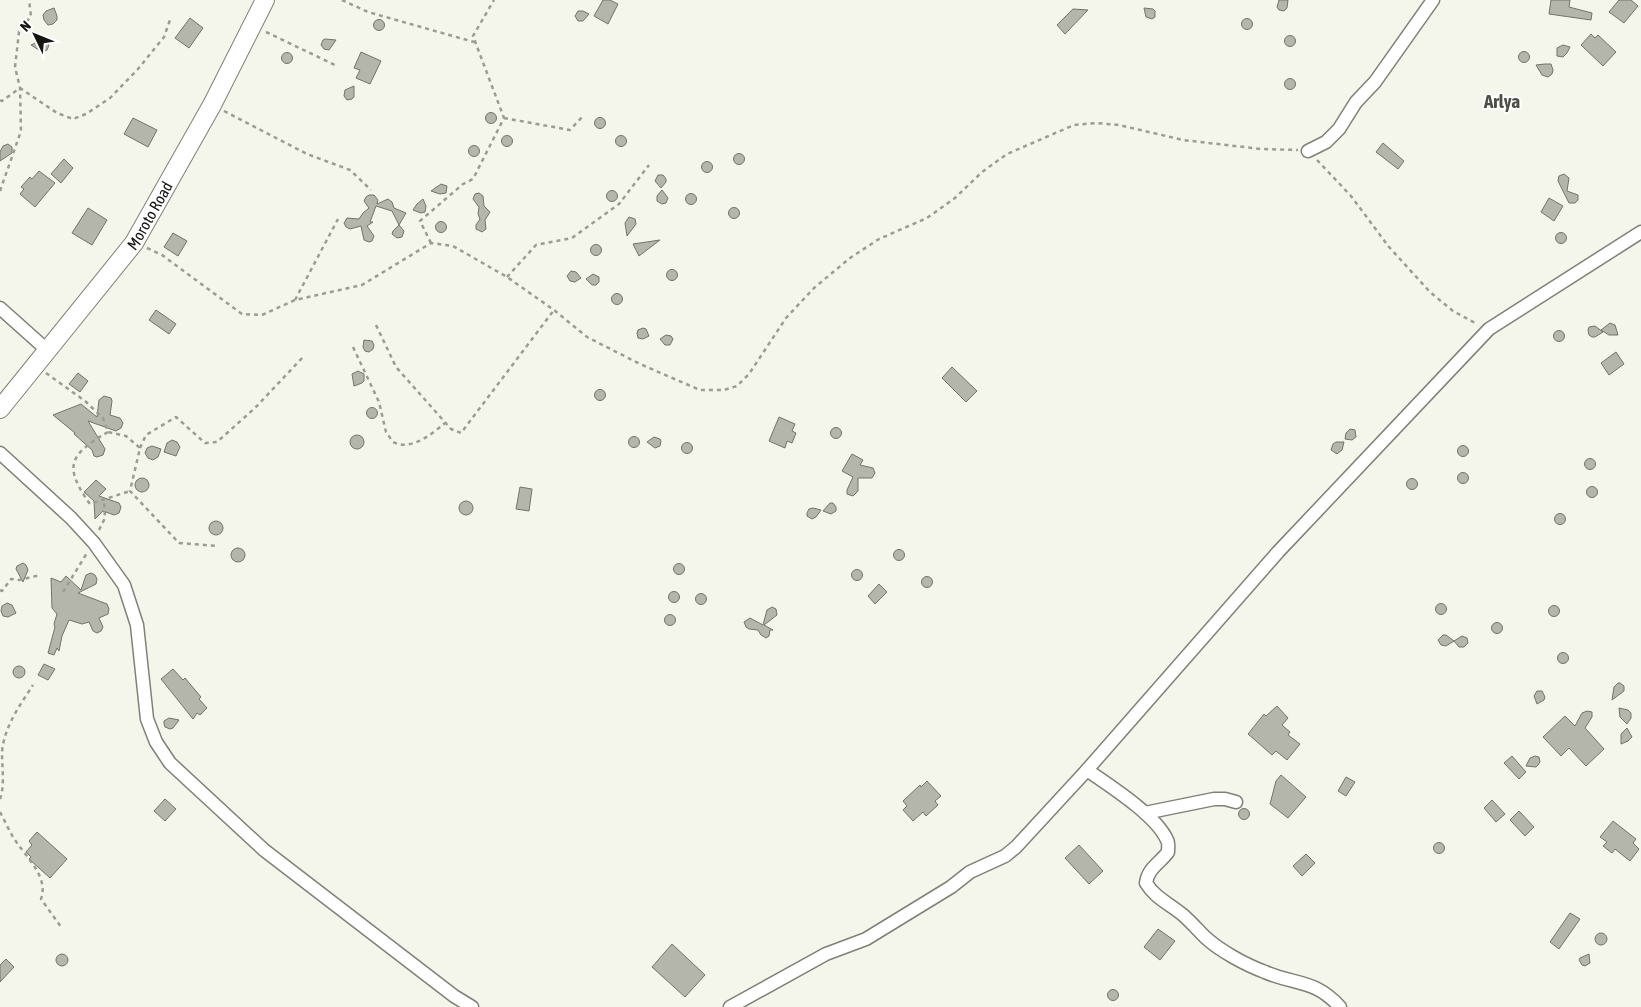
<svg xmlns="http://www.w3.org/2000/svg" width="1641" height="1007" font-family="'Asap Condensed',sans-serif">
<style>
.building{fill:#b4b6ac;stroke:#72746b}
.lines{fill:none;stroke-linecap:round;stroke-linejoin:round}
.street-casing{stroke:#7f8177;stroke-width:15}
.secondary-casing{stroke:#7f8177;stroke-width:20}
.path{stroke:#9b9c94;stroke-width:2.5;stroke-dasharray:4 4;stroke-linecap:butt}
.street{stroke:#fff;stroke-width:12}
.secondary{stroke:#fff;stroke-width:18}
.labels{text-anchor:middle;stroke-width:4;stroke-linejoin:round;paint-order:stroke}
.street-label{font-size:16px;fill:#151512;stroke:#fff}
.quarter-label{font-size:19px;font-weight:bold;fill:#4d4e45;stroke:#fff}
</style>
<rect width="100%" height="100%" fill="#f4f6eb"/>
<g class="building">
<path d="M603,0H610L618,4L608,24L594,16Z"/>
<path d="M1279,0H1288L1287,8L1284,11L1279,10L1277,7Z"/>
<path d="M1551,0H1570L1569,7L1592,13L1591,20L1549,14Z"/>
<path d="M1619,0H1631L1638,6L1624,23L1609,12Z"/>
<path d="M54,8L57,16V20L53,24L48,25L44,20L43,15L46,11Z"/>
<path d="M1144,8L1153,9L1155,11V17L1152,19L1146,17Z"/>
<path d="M1073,9L1088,10L1065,34L1057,25Z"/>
<path d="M578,11H583L589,14L583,21H578L575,16Z"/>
<path d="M190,18L203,28L189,48L175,38Z"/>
<circle cx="1247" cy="24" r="5.5"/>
<circle cx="379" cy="25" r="5.5"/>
<path d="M1591,34L1595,38L1598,35L1616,52L1603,66L1581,45Z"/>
<circle cx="1290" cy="41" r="5.5"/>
<path d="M44,39L49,45L47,50L42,52L31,45Z"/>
<path d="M325,39L336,40L329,50L324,49L321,45L323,40Z"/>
<path d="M1563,45L1570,47L1567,53L1563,57L1557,56V48Z"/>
<circle cx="1524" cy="57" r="5.5"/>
<path d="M361,52L381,61L370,84L356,78L360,70L354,68Z"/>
<circle cx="287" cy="58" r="5.5"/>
<path d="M1545,64H1551L1553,70L1552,74L1548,77L1542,75L1536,65Z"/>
<circle cx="1290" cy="84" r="5.5"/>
<path d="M354,86V97L352,99L347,100L344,96L345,90Z"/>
<circle cx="491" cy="118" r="5.5"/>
<circle cx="600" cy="123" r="5.5"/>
<path d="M133,118L157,130L148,147L124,134Z"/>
<circle cx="621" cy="141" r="5.5"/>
<circle cx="507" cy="141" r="5.5"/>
<path d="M1383,143L1404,161L1398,169L1376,152Z"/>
<path d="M8,144L12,147V153L0,161V152L3,146Z"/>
<circle cx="474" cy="151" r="5.5"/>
<circle cx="739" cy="159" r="5.5"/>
<path d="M64,159L73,168L61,183L51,174Z"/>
<circle cx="707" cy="167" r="5.5"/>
<path d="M39,171L55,183L35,207L20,194L24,189L21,187L30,177L32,179Z"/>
<path d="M1564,174L1569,178L1567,191L1578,195V200L1575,203H1569L1558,181L1559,176Z"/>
<path d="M658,175H663L666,179V182L661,188L655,181Z"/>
<path d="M441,184L447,186L446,193L440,194L431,191Z"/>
<path d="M662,190L668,198L666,203L662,204L657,201V196Z"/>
<circle cx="612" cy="196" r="5.5"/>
<path d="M479,193L483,196L484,206L490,212L485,220L486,229L482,232L476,229V225L480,219L478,214L479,207L473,199L475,194Z"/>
<circle cx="691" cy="199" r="5.5"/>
<path d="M369,195H374L378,200L377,204L388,199L392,202L394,208L406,213L399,225L404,231L402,237L397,238L392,234L393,231L399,225L392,211L376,206L370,222H373L367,226L374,236L372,241L369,242L364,240L361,226L350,229L346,227L344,223L347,218L359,219L363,213L369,208L364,201L366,197Z"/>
<path d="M1549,198L1563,206L1554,221L1541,212Z"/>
<path d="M423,199L426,206L425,212L421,213L413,210L417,204Z"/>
<circle cx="734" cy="213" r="5.5"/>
<path d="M88,208L107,220L92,245L72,233Z"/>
<path d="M629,217L635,219L636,224L627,236L625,223Z"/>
<circle cx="441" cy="227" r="5.5"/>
<circle cx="1561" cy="238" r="5.5"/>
<path d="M173,233L187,241L178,256L164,247Z"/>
<path d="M660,240L639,256L633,244Z"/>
<circle cx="596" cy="250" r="5.5"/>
<circle cx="672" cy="275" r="5.5"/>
<path d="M571,271L576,272L581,278L575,282L570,281L567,276Z"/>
<path d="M593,274L599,277V282L596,285H592L586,279Z"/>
<circle cx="617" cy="299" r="5.5"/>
<path d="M156,310L176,324L169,334L149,320Z"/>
<path d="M1610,323L1615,325L1618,335H1609L1601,330Z"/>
<path d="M1595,326L1603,332L1595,337H1592L1589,335L1588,330L1589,327Z"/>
<path d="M643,328L646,329L649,336L643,339L638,338L637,333L638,330Z"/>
<circle cx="1559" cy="336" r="5.5"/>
<path d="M666,335L671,336L673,339L670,345H665L660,339Z"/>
<path d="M364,340L372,341L374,345L373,349L369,352L365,351L363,347Z"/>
<path d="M1616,352L1624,364L1609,375L1601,363Z"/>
<path d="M952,367L977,391L966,402L942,378Z"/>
<path d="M358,371L364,374V381L362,383L354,386L352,374Z"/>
<path d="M78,373L88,381L80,392L69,384Z"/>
<circle cx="600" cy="395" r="5.5"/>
<path d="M104,396L111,398L112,401L110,415L120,418L123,423L121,428L116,431L88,421L105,449L103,455L97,457L94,456L92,450L74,434L75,433L53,415L81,404L97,417L99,400Z"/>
<circle cx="372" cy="413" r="5.5"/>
<path d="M779,417L795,424L792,431L796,433L792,443L787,441L785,448L769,441Z"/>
<circle cx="836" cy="433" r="5.5"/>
<path d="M1350,429L1355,430L1356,437L1352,440L1345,439L1346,433Z"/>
<circle cx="357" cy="442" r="7"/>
<circle cx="634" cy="442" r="5.5"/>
<path d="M654,437L660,439L661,441L660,446L655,448L647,442Z"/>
<path d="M172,440L177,442L180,447L176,456L164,452L167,443Z"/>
<path d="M1336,442H1344L1342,450L1337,454L1331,450L1333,444Z"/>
<circle cx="687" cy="448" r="5.5"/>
<circle cx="1463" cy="451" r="5.5"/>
<path d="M152,446L161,449L158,457L153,460L148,458L145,453L147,448Z"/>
<path d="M852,454L863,460L860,465L873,468L875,473L872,478H858V491L853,496L847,494V490L853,477L842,471Z"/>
<circle cx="1590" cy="464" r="5.5"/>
<circle cx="1463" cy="478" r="5.5"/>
<circle cx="142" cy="485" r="7"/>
<circle cx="1412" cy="484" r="5.5"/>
<path d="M96,480L106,489L99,496L119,503L121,507L119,513L114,515L103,511L95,519L94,501L84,492Z"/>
<circle cx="1592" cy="492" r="5.5"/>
<path d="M520,487L532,489L529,511L516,509Z"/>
<circle cx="466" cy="508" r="7"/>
<path d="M830,503H833L836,507V511L831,514L823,511Z"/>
<path d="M813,508L821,510L816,517L812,519L807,516V513L809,509Z"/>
<circle cx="1560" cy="519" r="5.5"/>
<circle cx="216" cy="528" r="7"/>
<circle cx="238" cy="555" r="7"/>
<circle cx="899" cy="555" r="5.5"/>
<path d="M23,563L26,565L28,570L23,582L16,569L17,566Z"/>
<circle cx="679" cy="569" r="5.5"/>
<circle cx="857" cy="575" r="5.5"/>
<path d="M91,573L95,575L97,579L96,584L78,593L107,604L109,609L108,614L99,618L103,627L101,631L97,633L93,631L89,622L82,624L69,620L62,636L59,651L57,648L54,655L48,653L55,627L54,624L57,614L52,608L51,578L61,582L66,576L81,590L86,575Z"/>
<circle cx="927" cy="582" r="5.5"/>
<path d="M879,584L887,592L875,604L868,596Z"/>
<circle cx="674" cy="597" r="5.5"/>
<circle cx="701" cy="599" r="5.5"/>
<path d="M7,603L12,605L16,613L8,617L3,616L1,611L2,606Z"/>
<circle cx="1441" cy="609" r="5.5"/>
<circle cx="1554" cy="611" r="5.5"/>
<path d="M772,607L776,609L777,615L764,625L773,630H770L769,636L766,638L761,635L758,630L749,629L746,627L744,622L750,618L763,625L767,610Z"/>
<circle cx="670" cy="620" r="5.5"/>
<circle cx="1497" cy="628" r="5.5"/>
<path d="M1443,635H1446L1454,641L1446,646L1441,645L1438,640Z"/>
<path d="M1462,636L1467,638L1468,643L1464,647H1459L1454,641Z"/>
<circle cx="1563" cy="658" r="5.5"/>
<path d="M44,664L55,669L48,680L38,675Z"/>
<circle cx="19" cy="672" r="6"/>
<path d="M173,669L183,680L185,678L201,697L199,699L207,708L200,715L197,713L193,719L161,679Z"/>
<path d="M1618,683H1620L1624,686V691L1612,700L1614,687Z"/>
<path d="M1537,691H1542L1545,697L1544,700L1537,704L1534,696Z"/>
<path d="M1277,706L1288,718L1282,725L1290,732L1288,735L1300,744L1287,760L1276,751L1272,755L1248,734L1264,714L1266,716Z"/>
<path d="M1619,708L1628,710L1631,713V718L1627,724L1620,717Z"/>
<path d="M1587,711L1592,712V717L1585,728L1604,749L1586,766L1569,748L1561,756L1543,737L1565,716L1575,726L1582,713Z"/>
<path d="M169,718L179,720L173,728L170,729L165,727L164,724V721Z"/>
<path d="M1627,728L1632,737L1628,741L1621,744V734Z"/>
<path d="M1512,756L1526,772L1519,779L1504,763Z"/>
<path d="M1535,756L1539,757L1540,762L1538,765L1536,767L1526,766L1530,758Z"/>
<path d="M1281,775L1306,797L1288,818L1270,804L1276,781Z"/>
<path d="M1346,777L1355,782L1346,796L1338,791Z"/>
<path d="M927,781L941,796L935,801L938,805L926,816L923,812L913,821L903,810L907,806L903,801L920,785L921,787Z"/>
<path d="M165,799L176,809L165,821L154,811Z"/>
<path d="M1492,800L1505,814L1496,822L1484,808Z"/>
<circle cx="1244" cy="814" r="5.5"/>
<path d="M1519,811L1534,827L1525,836L1510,820Z"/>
<path d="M1613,821L1636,839L1633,843L1639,849L1630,861L1615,849L1612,853L1603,846L1607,842L1600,837Z"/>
<path d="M37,832L67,859L50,878L29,859L31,857L26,852L32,845L29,841Z"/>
<circle cx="1439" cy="848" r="5.5"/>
<path d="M1079,845L1103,871L1089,884L1065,858Z"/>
<path d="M1306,854L1315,863L1302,876L1293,866Z"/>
<path d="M1570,913L1580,919L1559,949L1550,942Z"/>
<path d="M1158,929L1175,941L1160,960L1144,947Z"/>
<circle cx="1601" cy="939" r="6"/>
<path d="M672,944L705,975L685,997L652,967Z"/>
<path d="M1589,954L1590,963L1585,966L1582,965L1579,960L1580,958Z"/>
<circle cx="62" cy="960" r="6"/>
<path d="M6,959L14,967L0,982V965Z"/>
<circle cx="1113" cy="995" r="5.5"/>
</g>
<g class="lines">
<defs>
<g id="street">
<path d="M1308,151L1326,142L1339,129L1356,102L1375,82L1433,0"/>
<path d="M0,308L47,350"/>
<path d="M0,453L71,518L94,543L124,585L137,625L147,719L156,742L170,763L264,850L454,996L472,1007"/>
<path d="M1087,770C1110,786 1156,815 1167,840C1169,843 1168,848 1168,852C1160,863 1148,868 1146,883C1155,898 1170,904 1183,915C1191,922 1198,930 1205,937C1220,951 1246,965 1265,972C1295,985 1315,979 1340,1007"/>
<path d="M1145,813L1214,799H1225L1236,802"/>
<path d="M730,1007L826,954L866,939L951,887L970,872L1005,856L1016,847L1087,770L1278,552L1489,329L1641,232"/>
</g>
<g id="secondary">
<path id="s1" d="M0,409L134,243L212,105L265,0"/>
</g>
</defs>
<use href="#street" class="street-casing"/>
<use href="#secondary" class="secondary-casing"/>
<g class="path">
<path d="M342,0L368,12L474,42"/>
<path d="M266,32L335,65"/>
<path d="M0,100L2,101L20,88L57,113L73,119L86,114L110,98L138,69L164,37L170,20"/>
<path d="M224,111L307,154L350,170L371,190"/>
<path d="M504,118L570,130L583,116"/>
<path d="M1317,160L1351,196L1389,247L1430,292L1453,311L1477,324"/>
<path d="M0,191L21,131L20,88L15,67L19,32L31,16L29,0"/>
<path d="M431,243L420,221L463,184L473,179L504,118L473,36L494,0"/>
<path d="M147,248L162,255L242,314L262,315L295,300L362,285L431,243L453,246L507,277L554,310L587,337L640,364L700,390H724L737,386L749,374L786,318L814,288L850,258L879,239L927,218L955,198L982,172L1007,154L1074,125L1096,123L1119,125L1183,140L1261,149L1298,150"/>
<path d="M507,277L536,245L572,238L619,204L649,165"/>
<path d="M295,300L338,219"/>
<path d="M376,325L396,367L451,429L461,433L554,310"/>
<path d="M353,347L379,402L386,432L393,442C411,451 431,435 445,423"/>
<path d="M46,373L85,401L103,418L108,432L126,436L140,448L130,491L179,543L218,546"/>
<path d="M108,432C69,455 63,466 90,504L130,491"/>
<path d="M140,448L146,435L176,417L205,443L217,442L255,408L304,356"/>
<path d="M99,530L105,518L104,501"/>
<path d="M0,590L2,591L11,579L19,580L40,575"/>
<path d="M63,592L87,553"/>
<path d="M0,799C5,785 2,768 2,752C4,727 20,705 33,685"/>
<path d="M0,812C5,821 9,831 15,840C26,857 49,877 41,899L61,927"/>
</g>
<use href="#street" class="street"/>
<use href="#secondary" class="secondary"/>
</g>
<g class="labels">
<g class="street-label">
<text dy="6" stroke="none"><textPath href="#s1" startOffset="245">Moroto Road</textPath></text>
</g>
<g class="quarter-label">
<text x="1502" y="108">Arlya</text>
</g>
</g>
<g transform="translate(35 35) rotate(313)" stroke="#ffffff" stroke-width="4" paint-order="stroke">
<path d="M0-4L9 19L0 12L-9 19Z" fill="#151512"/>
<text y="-8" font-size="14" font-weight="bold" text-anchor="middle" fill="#151512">N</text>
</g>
</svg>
